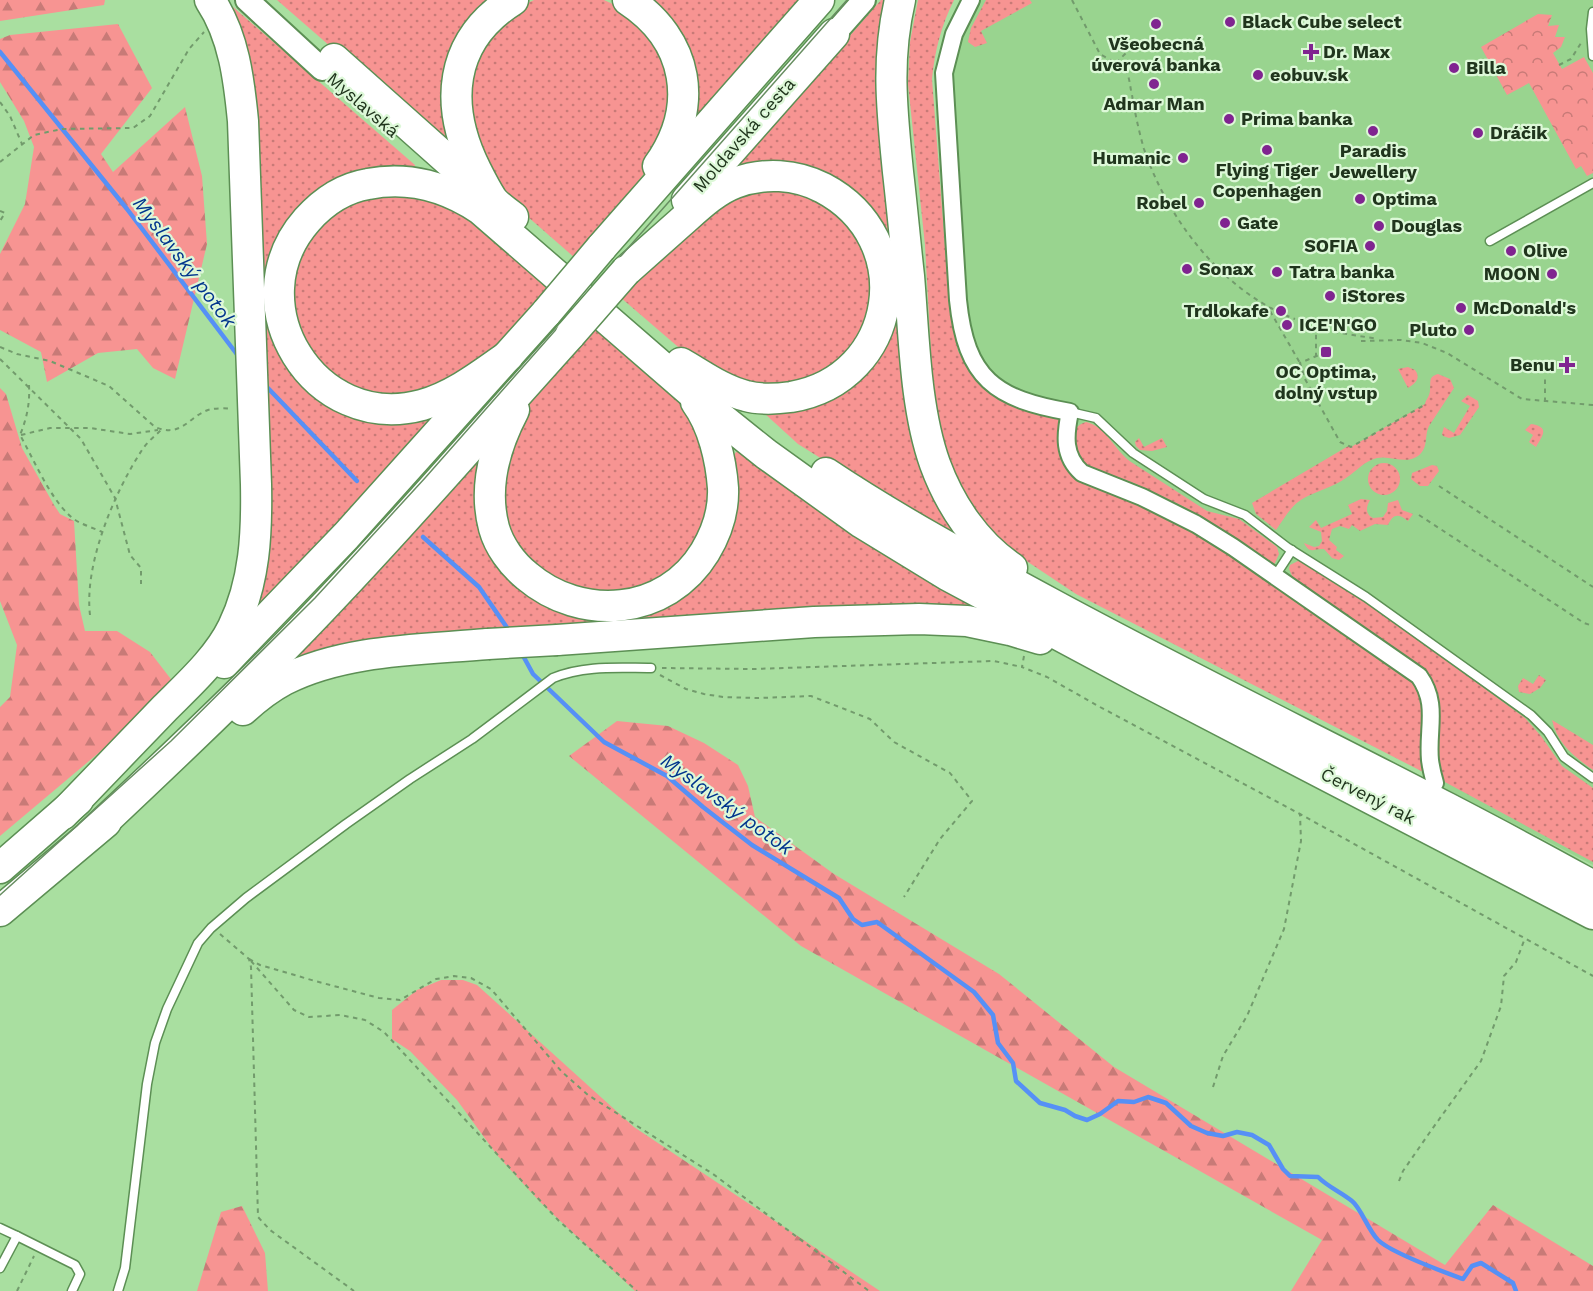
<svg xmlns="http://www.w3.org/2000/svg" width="1593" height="1291" font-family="'Work Sans',sans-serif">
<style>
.built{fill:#99d48f}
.grass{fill:url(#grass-dots)}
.forest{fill:url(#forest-firs)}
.park{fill:url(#park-crowns)}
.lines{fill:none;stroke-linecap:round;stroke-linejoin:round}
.stream{stroke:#5690f6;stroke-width:4.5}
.lane-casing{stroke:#5c8f54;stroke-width:11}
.street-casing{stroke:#5c8f54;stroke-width:20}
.secondary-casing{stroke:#5c8f54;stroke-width:26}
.highway-casing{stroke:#5c8f54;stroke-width:33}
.path{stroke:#729b6c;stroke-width:2;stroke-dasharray:4.5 4.5;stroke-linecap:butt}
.lane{stroke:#fff;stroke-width:8}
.street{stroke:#fff;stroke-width:16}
.secondary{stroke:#fff;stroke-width:22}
.highway{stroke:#fff;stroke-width:30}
.tram{stroke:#688e62;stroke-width:1.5}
.highway-bridge-casing{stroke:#5c8f54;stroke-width:33;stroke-linecap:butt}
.highway-bridge{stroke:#fff;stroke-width:30}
.poi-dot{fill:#802490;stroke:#ddf8d8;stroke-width:2}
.labels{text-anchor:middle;stroke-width:4.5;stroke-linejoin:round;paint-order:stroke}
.poi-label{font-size:18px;font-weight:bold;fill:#20351d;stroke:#ddf8d8;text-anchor:start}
.street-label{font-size:18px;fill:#20351d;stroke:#ddf8d8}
.water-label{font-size:20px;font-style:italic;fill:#01348d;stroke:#ddf8d8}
</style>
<defs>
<pattern id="grass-dots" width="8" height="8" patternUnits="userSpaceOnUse" patternTransform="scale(1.5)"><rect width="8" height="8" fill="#f79492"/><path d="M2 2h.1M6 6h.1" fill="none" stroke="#c87a77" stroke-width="1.8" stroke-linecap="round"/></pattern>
<pattern id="forest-firs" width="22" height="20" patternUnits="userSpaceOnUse" patternTransform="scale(1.5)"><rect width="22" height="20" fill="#f79492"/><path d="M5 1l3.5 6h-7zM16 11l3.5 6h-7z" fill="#c87a77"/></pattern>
<pattern id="park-crowns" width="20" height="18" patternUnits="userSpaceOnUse" patternTransform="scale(1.5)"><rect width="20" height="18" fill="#f79492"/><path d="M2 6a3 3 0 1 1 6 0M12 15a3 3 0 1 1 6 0" fill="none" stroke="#c87a77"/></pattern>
</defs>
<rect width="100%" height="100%" fill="#a9dfa0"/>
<path class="built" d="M971,0H1593V865L1435,783L1431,767L1090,477L1070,412L1020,400L967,349L944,73Z"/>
<g class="grass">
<path d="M277,0H494L452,147L392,100Z"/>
<path d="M534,0H604L617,6L655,37L674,101L646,171L622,202L575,258L496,189L474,148L469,70L501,19L518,8Z"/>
<path d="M645,0H802L696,121Z"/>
<path d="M881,0H890L903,301L965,540L894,504L798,444L764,413L870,357L871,217L734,169Z"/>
<path d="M918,0H954C941,26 935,50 932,79L950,311L958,351L969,368L994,394L1022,410L1060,418L1058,441L1062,457L1100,487L1195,530L1413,681L1422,696L1427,774L1076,594L1010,550L990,532L976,514L951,469L938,419L933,389L925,245L908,84L910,42Z"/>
<path d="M986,0H1030L1032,3L981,31L987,43L975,47L968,42L971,28Z"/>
<path d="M233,7L415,165L414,168L292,224L289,364L433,417L339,524L262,606L246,614L229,11Z"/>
<path d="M785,183L859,227L877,299L842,367L768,391L691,358L620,297L713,204Z"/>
<path d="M374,192L447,198L553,284L493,349L457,379L393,400L334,382L297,337L293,267L323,217Z"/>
<path d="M597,322L685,400L714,472L706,533L659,584L600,598L527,566L497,510L514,426L539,388Z"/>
<path d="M1408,367L1415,370C1421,378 1416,383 1408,388L1398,369Z"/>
<path d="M1438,374L1450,379L1454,388L1429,426C1424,436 1429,448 1418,456C1405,465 1391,455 1377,458C1364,461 1357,471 1346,478C1333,487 1317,491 1304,498C1291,505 1284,519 1276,530L1256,514L1252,503L1350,445L1351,447L1425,404C1426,399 1430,396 1430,390C1431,381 1428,377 1438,374Z"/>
<path d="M1468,395L1478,401L1479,407L1460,435L1449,438L1443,436L1442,434L1444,427L1454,433L1470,406L1461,401Z"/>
<path d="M1086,422C1106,426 1115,451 1131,462L1207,511L1239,519L1277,547L1279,554L1274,565C1241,542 1208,518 1172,501C1155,493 1138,484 1121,478C1108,474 1093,473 1082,463C1070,452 1067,427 1086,422Z"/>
<path d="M1531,424C1550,427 1543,435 1536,447L1529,442L1533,435L1525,430Z"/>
<path d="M1139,438L1144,447L1162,438L1167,447L1152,451L1140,450L1136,446L1135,442Z"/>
<path d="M739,449L800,498L852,533L974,606V609L295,663L293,659L484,451L481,497L549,601L683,587L732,457Z"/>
<circle cx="1384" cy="479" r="16"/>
<path d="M1432,465L1437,466L1439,471L1428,486H1420L1411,479L1412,473Z"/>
<path d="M1361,499L1370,500C1366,507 1365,514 1373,518L1383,517L1387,511L1388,503L1398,500L1402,510L1413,514L1408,521C1398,513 1393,514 1388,525L1375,524L1360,531L1352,525L1349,529L1340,526L1332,529L1329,540L1337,547L1336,550L1344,556L1339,560L1332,558L1324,549C1314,548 1310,555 1304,543L1314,547L1319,546L1322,541L1321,532L1309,527L1316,520L1321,528L1352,514L1348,505Z"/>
<path d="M1298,561L1304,562L1333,578L1525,718L1541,736L1562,766L1593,788V862L1443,781L1437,758V698L1293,578L1289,569L1290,565Z"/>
<path d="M1539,675L1546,680L1540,688L1530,694L1519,692L1518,686L1523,678L1533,684Z"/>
<path d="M1552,720L1593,745V770C1574,757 1557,743 1552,720Z"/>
</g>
<g class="forest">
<path d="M0,0H105L104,5L0,21Z"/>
<path d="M118,24L152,88L101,154L113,172L185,107L202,176L207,244L175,379L153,368L137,349L98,353L47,382L41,352L0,330V254L25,204L34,147L24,121L0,82V39L10,35Z"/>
<path d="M0,388L6,394L22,448L54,505L60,514L74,521L79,605L85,631H117L150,652L177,687L0,836V707L10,697L17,645L0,601Z"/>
<path d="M617,721L668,726L704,743L738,765L748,786L755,817L834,874L999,974L1114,1067L1445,1265L1493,1205L1593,1266V1291H1291L1322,1240L801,946L569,756Z"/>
<path d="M441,980H463L477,985L634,1127L880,1291H635L540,1202L497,1155L457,1100L410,1051L392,1039V1010L417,990Z"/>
<path d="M242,1206L265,1253L268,1291H197L221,1212Z"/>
</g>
<path class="park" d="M1538,14L1552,15L1548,26L1559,25L1555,37H1565L1561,47L1553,53L1562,69L1584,57L1593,73V173L1587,176L1581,166L1576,169L1529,83L1507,95L1481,47Z"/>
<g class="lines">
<g class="stream">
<path d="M0,52L127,209L239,357"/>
<path d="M265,385L357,481"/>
<path d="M423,537L479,587L510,632"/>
<path d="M521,652L533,674L604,742L667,776L703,807L752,845L839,898L853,919L862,925L877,922L974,992L993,1015L998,1043L1013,1063L1016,1081L1040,1103L1065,1110L1075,1116L1087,1120L1100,1114L1118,1101L1134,1102L1148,1097L1166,1103L1191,1126L1207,1133L1223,1136L1237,1132L1252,1135L1269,1145L1283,1169L1290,1176L1318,1177C1328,1187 1341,1192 1352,1201C1361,1208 1368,1230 1378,1240C1391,1253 1444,1272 1463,1279L1472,1266L1481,1263L1513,1283L1516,1291"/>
</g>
<defs>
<g id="lane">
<path d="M1593,12L1591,29L1593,56"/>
<path d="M1490,241L1593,183"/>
<path d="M1070,412L1096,418L1133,453L1204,499L1245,515L1288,548L1366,597L1531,715L1548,732L1564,757L1593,778"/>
<path d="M1275,576L1292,550"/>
<path d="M0,1228L17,1236"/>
<path d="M0,1268L17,1236L75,1265L80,1274L72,1291"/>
<path d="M118,1291L125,1268L147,1084L155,1043L167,1009L198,943L211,928L246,898L346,824L410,779L472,739L553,678C584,665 618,668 651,668"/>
</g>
<path id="street" d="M971,0L954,34L944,73L958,300C966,379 995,399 1070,412C1065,435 1063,456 1082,473L1142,497L1196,524L1233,547L1419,676C1439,704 1427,729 1430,760C1431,768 1433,776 1435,783"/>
<g id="secondary">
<path d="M247,0L322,69"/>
<path d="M834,34L864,0"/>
</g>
<g id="highway">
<path d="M628,0C689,40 700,107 658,166"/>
<path d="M900,0C886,60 892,111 898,172C902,206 905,241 909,276C914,335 915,408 935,464C950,505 976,544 1012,568"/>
<path d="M334,59L479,188"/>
<path d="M687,200L834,34"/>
<path d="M513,217C506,211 497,206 492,199C486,190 481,180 476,170C444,106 448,41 513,0"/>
<path d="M601,248L819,0"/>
<path d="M626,271C644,255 662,239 680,223C697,208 714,191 735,183C764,172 796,174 823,188C920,239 899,379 791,397C776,399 760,400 746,396C722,390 702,375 681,363"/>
<path d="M508,356C481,375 454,396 422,405C314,434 234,303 307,220C323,202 344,188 368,184C408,176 447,187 480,209L721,418L766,454L862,523L947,575L1143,680L1593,914"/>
<path d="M514,410C495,446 483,487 494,528C499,546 512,564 527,576C581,622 666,616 705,552C717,532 724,512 723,488C721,460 713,425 696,402"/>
<path d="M826,473C898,521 974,562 1050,603C1229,700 1415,787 1593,886"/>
<path d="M557,640L814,622L919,619L967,621L1010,630L1040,639"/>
<path d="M224,663L346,536L547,312"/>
<path d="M243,710C255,699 269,688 284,680C345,649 421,650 488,644"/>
<path d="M63,814C97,779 131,743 165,708C189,684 218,658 233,627C255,582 257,533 256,484L243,121C239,80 234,36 210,0"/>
<path d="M91,834C157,772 223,710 287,645C385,545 477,438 571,334"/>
<path d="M0,868L78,800"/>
<path d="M0,911L106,822"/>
</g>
</defs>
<use href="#lane" class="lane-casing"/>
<use href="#street" class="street-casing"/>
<use href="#secondary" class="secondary-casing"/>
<use href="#highway" class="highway-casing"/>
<g class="path">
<path d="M1072,0L1100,54L1121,66L1127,73C1130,80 1130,87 1132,95C1135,113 1139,132 1144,149C1168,220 1223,292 1295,319"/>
<path d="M1116,63L1127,52"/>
<path d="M1559,65L1571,59L1581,43"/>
<path d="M0,102L10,116L22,144"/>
<path d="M0,162L34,135L62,129L133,128L150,116L189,49L204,32"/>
<path d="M0,211L5,213L0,221"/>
<path d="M1270,311L1300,363"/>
<path d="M1306,322L1316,329V356"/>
<path d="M1316,329L1378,339"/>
<path d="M1361,341L1401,340L1422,343L1447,353L1522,399L1593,405"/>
<path d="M0,347L17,354L50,361L109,386L155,427C182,438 188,417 208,410C215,408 225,408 232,409"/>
<path d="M1326,352L1300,363L1305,379L1340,442L1351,447L1426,404"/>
<path d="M0,359L81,439L115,498L130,555L141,568V584"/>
<path d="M29,385C30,403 27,418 20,435C34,460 49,496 69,515C78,524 92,527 102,532"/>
<path d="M1545,402V379"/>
<path d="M21,435L50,428H90L130,434L158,430"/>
<path d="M1439,486L1593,587"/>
<path d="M1419,515L1584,623L1593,626"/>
<path d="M90,615C84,564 114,493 142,450C147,442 155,436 161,430"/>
<path d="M1024,656L1022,667L1047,677L1100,707L1300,814L1593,976"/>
<path d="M662,668L754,669L994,661L1022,667"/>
<path d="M660,675L686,689L704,694L723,697L759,698L811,696L870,719L894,742L950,773L972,801L940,839L904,897"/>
<path d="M220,934L249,959L251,967L258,1217L270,1230L354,1291"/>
<path d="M249,959L260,965L315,981L379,998L400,1000L436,979L454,976L471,978L491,989L562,1072L588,1095L713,1174L869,1291"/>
<path d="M251,961L294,1010L309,1017L340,1015L365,1020L384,1032L559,1221L637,1291"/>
<path d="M1213,1087L1223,1056L1247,1016L1284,929L1301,841L1300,814"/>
<path d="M1399,1181L1403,1171L1430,1132L1481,1061L1501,1006L1504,976L1516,962L1525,938"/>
<path d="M17,1291L34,1256"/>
</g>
<use href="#lane" class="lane"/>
<use href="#street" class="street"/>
<use href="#secondary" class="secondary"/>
<use href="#highway" class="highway"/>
<path class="tram" d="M0,895L171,741L315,598L425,478L847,0"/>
<defs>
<g id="highway-bridge">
<path d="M547,312L601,248"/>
<path d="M571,334L626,271"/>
<path d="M488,644L557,640"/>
</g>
</defs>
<use href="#highway-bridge" class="highway-bridge-casing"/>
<use href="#highway-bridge" class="highway-bridge"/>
</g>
<g class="poi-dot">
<circle cx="1230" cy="22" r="6"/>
<circle cx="1156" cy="24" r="6"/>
<path d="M1308 43h6v6h6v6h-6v6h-6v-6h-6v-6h6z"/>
<circle cx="1454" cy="68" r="6"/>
<circle cx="1258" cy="75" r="6"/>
<circle cx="1154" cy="84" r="6"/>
<circle cx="1229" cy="119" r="6"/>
<circle cx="1373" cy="131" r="6"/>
<circle cx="1478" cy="133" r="6"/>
<circle cx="1267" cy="150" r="6"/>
<circle cx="1183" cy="158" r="6"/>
<circle cx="1360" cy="199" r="6"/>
<circle cx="1199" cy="203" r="6"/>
<circle cx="1225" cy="223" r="6"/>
<circle cx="1379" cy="226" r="6"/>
<circle cx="1370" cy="246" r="6"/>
<circle cx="1511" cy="251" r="6"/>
<circle cx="1187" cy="269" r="6"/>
<circle cx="1277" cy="272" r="6"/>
<circle cx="1552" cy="274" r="6"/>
<circle cx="1330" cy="296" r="6"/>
<circle cx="1461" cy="308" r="6"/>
<circle cx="1281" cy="311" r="6"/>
<circle cx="1287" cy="325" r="6"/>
<circle cx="1469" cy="330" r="6"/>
<rect x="1320" y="346" width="12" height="12" rx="3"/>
<path d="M1564 356h6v6h6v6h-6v6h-6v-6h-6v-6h6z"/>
</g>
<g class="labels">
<g class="poi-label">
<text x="1242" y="28">Black Cube select</text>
<text x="1156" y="50" text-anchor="middle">Všeobecná<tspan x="1156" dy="21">úverová banka</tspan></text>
<text x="1323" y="58">Dr. Max</text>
<text x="1466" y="74">Billa</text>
<text x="1270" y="81">eobuv.sk</text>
<text x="1154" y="110" text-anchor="middle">Admar Man</text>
<text x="1241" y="125">Prima banka</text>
<text x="1490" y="139">Dráčik</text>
<text x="1373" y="157" text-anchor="middle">Paradis<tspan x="1373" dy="21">Jewellery</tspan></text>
<text x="1171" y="164" text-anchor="end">Humanic</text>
<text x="1267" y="176" text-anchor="middle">Flying Tiger<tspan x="1267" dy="21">Copenhagen</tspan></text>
<text x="1372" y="205">Optima</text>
<text x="1187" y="209" text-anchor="end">Robel</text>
<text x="1237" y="229">Gate</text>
<text x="1391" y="232">Douglas</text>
<text x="1358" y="252" text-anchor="end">SOFIA</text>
<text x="1523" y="257">Olive</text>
<text x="1199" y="275">Sonax</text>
<text x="1289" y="278">Tatra banka</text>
<text x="1540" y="280" text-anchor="end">MOON</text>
<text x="1342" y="302">iStores</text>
<text x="1473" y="314">McDonald's</text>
<text x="1269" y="317" text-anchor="end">Trdlokafe</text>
<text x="1299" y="331">ICE'N'GO</text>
<text x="1457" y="336" text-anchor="end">Pluto</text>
<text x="1555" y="371" text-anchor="end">Benu</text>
<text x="1326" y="378" text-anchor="middle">OC Optima,<tspan x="1326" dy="21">dolný vstup</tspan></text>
</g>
<g class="street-label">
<text transform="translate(363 105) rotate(41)" y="6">Myslavská</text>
<text transform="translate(744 135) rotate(-49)" y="6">Moldavská cesta</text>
<text transform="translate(1368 796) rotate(27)" y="6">Červený rak</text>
</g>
<g class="water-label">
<text transform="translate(185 262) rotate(53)" y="7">Myslavský potok</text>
<text transform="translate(727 804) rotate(36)" y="7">Myslavský potok</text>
</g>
</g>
</svg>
